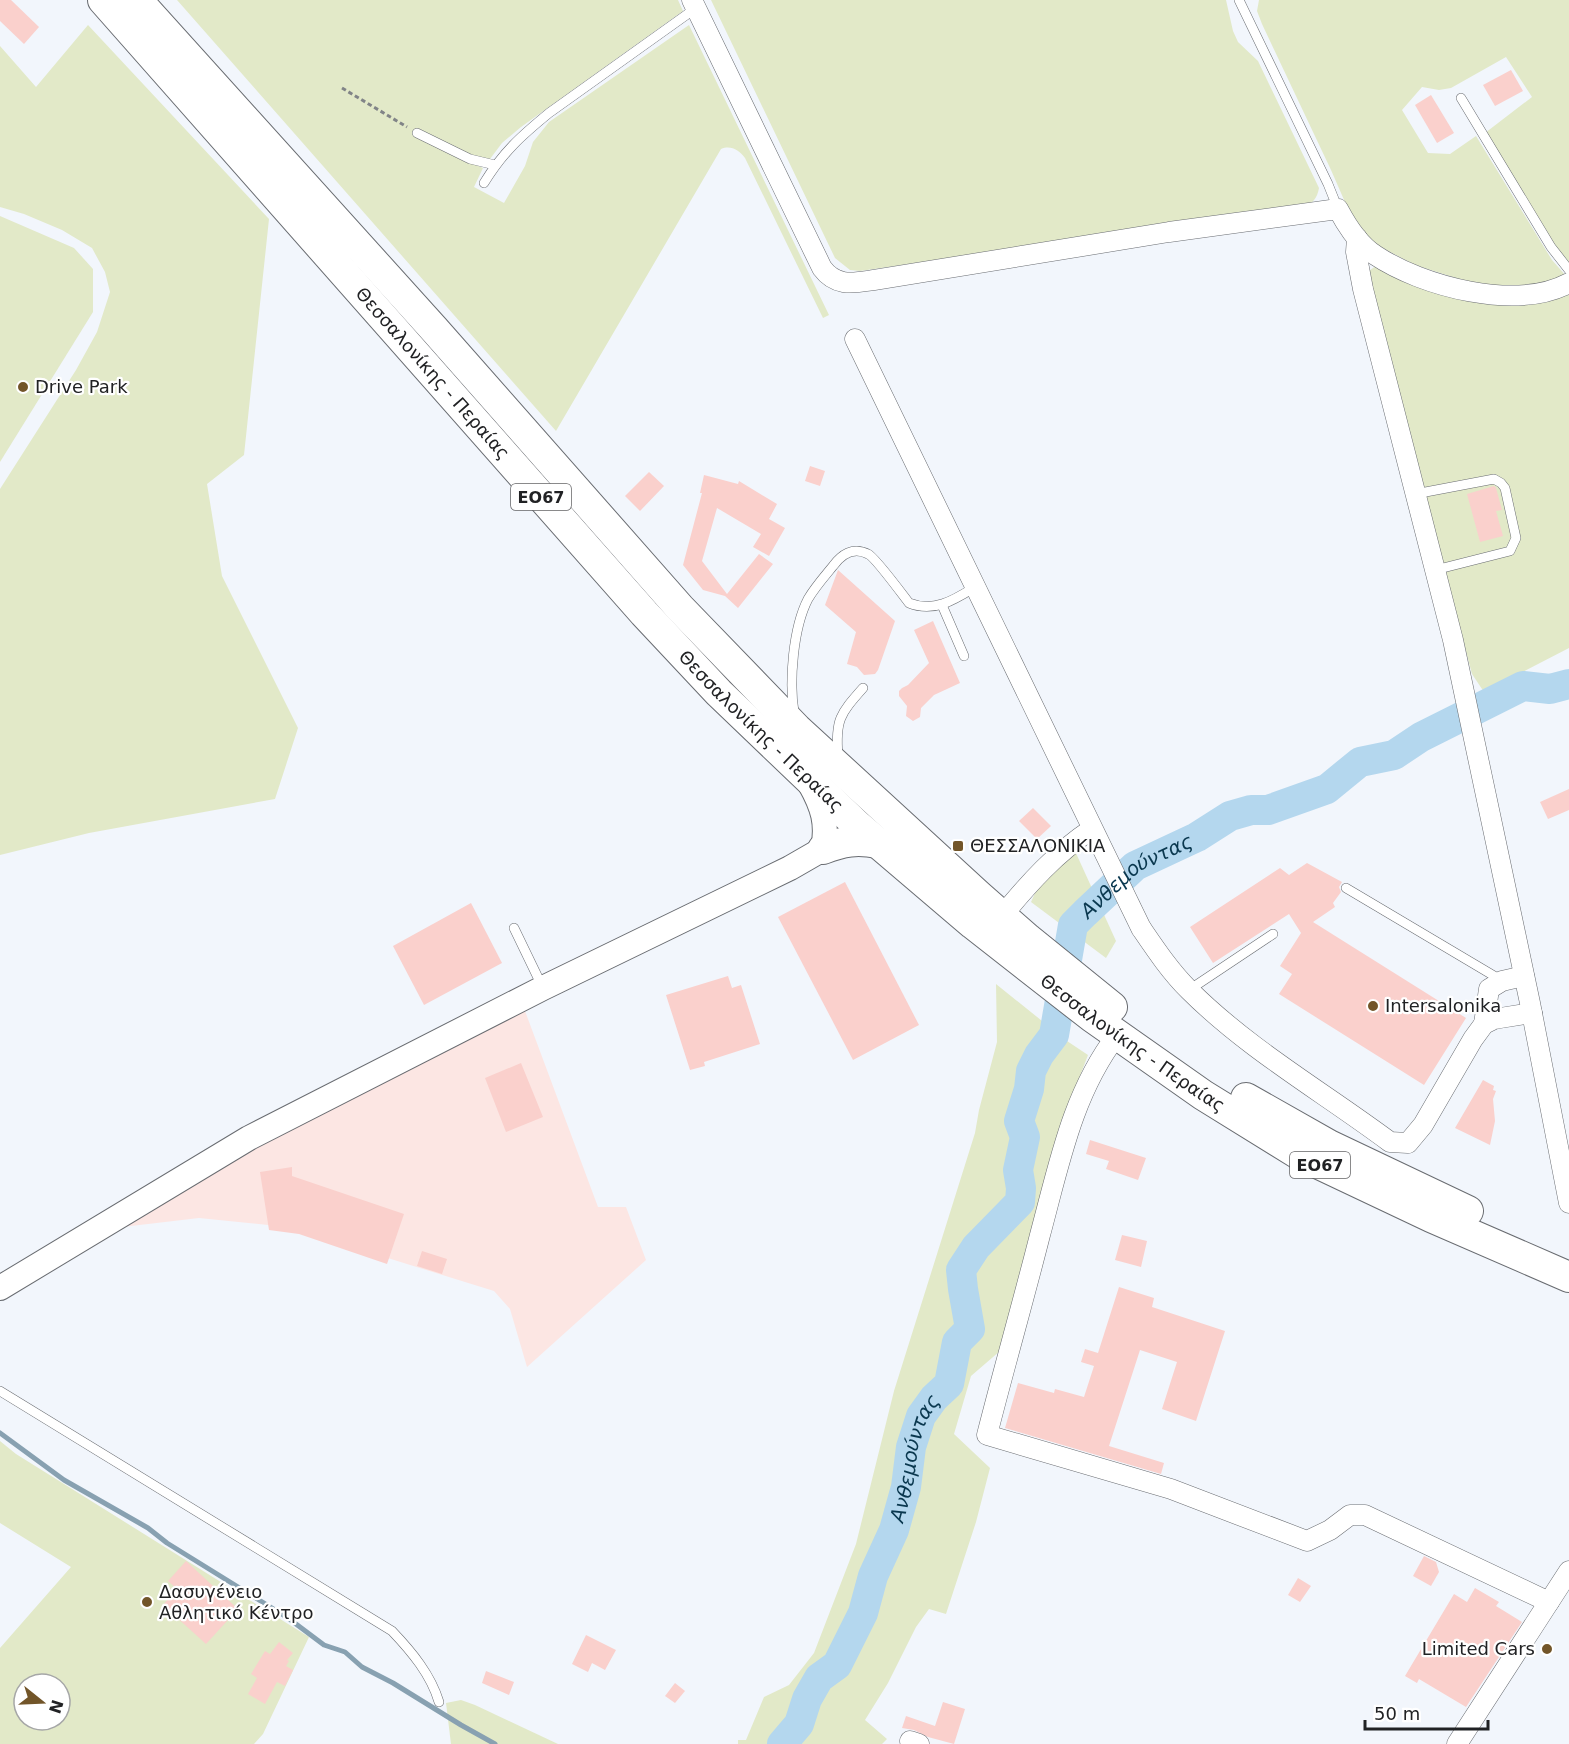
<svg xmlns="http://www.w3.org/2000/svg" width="1569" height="1744" font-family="'DejaVu Sans',sans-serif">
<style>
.industrial{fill:#fce6e3}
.green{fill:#e2e9c8;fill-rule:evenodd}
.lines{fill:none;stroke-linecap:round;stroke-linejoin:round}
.stream{stroke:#88a1b1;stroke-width:5}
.river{stroke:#b4d7ee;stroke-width:30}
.building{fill:#fad0cc}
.service-casing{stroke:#696c71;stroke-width:10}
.minor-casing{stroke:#696c71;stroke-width:21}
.tertiary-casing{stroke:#696c71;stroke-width:26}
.primary-casing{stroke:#696c71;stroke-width:32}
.path{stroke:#818487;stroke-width:3;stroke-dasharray:4.5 3;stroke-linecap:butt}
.service{stroke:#fff;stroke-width:9}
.minor{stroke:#fff;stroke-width:20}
.tertiary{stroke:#fff;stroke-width:24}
.primary{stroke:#fff;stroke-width:30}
.poi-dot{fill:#725529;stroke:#fff;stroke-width:2}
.labels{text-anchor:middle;stroke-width:4.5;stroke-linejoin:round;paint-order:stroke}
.shield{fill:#fff;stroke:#646466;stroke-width:1.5}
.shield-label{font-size:16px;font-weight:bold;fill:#212224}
.street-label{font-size:18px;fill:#212224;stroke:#fff}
.poi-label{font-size:18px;fill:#212224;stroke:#fff;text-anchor:start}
.water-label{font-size:20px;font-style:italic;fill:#0a384f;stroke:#fff}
</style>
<rect width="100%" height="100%" fill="#f2f6fc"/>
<path class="industrial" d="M525,1011L598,1207H626L646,1260L527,1367L510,1309L494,1291L378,1255L268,1225L199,1218L114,1228L259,1146Z"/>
<g class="green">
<path d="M177,0H678L683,11L521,127L502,143L490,159L451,154L483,168L474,187L504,203L525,166L533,142L549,122L689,25L829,315L823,318L745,158C739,150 731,145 721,149L556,431Z"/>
<path d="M711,0H1226L1233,31L1238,42L1258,61L1319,188C1317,199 1313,203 1302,208L860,271L850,270L835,258Z"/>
<path d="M1259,0H1569V263L1561,255L1485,133L1532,97L1506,57L1451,88L1439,90L1422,87L1402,110L1428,153L1450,154L1476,136L1552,260L1567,277L1543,287L1478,285L1415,265L1369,241L1355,225L1331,170L1262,24L1257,11Z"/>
<path d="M88,25L269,219L244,455L207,484L222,576L298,728L275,799L89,833L0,855V489L76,370L97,332L110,292L105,272L92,248L62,230L24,214L0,207V46L36,87Z"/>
<path d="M0,216L74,248L93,269V312L0,462Z"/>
<path d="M1376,266L1434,289L1569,292V648L1484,692L1472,674L1462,637L1368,277L1370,270Z"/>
<path d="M1075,851L1116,941L1106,958L1031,902L1036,891Z"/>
<path d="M996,984L1067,1041L1088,1055L1077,1084L1000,1351L971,1376L954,1434L990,1468L976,1522L946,1614L929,1609L916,1627L888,1683L865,1720L887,1739L882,1744H738V1740H746L764,1697L789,1685L814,1653L856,1544L894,1391L975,1133L979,1110L997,1042Z"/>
<path d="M0,1441L16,1454L309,1637L263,1734L254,1744H0V1648L71,1567L0,1523ZM24,1684H60V1720H24Z"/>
<path d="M461,1700L475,1705L558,1744H451L446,1703Z"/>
</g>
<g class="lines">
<path class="stream" d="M0,1433L64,1480L148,1528L167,1543L288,1618L324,1645L345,1652L362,1667L393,1683L461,1725L495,1744"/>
<path class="river" id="s1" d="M782,1744L799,1724L807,1699L819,1678L837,1665L863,1613L873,1576L894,1530L906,1487L911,1447L921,1416L934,1398L949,1384L957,1342L970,1329L963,1289L961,1270L976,1247L1020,1202L1021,1188L1018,1170L1025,1137L1019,1121L1029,1089L1031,1071L1039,1055L1054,1035L1073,925L1085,913L1135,866L1197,837L1230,816L1251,810H1268L1327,789L1360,762L1394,755L1421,737L1523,686L1550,689L1569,684"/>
</g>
<g class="building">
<path d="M0,0H11L39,27L24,44L0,21Z"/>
<path d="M1511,70L1523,91L1495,106L1483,85Z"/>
<path d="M1431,95L1454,133L1437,143L1415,105Z"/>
<path d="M810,466L825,471L820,486L805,481Z"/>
<path d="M649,472L664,486L640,511L625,496Z"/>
<path d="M704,475L738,484L739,481L777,504L769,519L785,528L769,556L753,547L761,534L717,508L702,561L727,594L759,554L773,564L738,608L725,596L703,590L683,565L702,493H700Z"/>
<path d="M1494,486L1496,488L1502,510L1496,511L1503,536L1480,542L1467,494Z"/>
<path d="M838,570L895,621L878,670L875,674L864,675L857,667L847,664L856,632L825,605Z"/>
<path d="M933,621L960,683L934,695L921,708L920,717L913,721L906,716L907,706L899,696V691L902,688L908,685L929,663L914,630Z"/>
<path d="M1569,789V810L1548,819L1540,802Z"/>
<path d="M1033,808L1051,826L1037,839L1019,821Z"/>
<path d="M1307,863L1342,882L1339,887L1341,892L1333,903L1335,907L1313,922L1466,1018L1424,1085L1279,994L1292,974L1280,966L1301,933L1289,914L1213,963L1190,927L1280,868L1289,875Z"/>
<path d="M845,882L919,1025L853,1060L778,917Z"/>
<path d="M471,903L502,963L424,1005L393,946Z"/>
<path d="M728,976L732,988L741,985L760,1044L704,1062L705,1066L690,1070L666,995Z"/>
<path d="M521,1063L543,1117L506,1132L485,1078Z"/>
<path d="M1483,1080L1494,1086L1493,1090L1496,1091L1493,1099L1495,1121L1490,1145L1455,1128Z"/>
<path d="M1090,1140L1146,1158L1138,1180L1106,1169L1109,1161L1086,1154Z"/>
<path d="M292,1167V1176L404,1214L387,1264L299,1234L269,1230L260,1172Z"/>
<path d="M1122,1235L1147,1241L1141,1267L1115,1260Z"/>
<path d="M422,1251L447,1259L442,1274L417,1266Z"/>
<path d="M1119,1287L1154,1298L1152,1307L1225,1331L1196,1421L1162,1409L1177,1362L1140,1350L1109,1446L1164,1463L1161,1474L1005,1428L1018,1383L1054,1393L1055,1389L1084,1397L1094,1366L1081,1362L1085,1349L1098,1353Z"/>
<path d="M1424,1556L1436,1562L1439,1572L1431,1586L1413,1576Z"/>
<path d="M186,1561L238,1609L206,1644L163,1605L177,1589L168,1581Z"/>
<path d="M1298,1578L1311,1586L1300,1602L1288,1595Z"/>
<path d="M1475,1588L1499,1602L1496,1606L1522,1622L1466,1707L1419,1679L1417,1683L1405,1676L1454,1594L1467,1602Z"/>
<path d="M586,1635L616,1650L605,1670L592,1663L588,1672L572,1664Z"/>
<path d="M279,1642L293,1653L287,1660L289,1661L286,1666L293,1670L285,1686L277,1682L265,1704L248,1694L257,1678L251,1674L265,1651L270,1654Z"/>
<path d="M486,1671L514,1682L509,1695L482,1683Z"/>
<path d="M675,1683L685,1691L675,1703L665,1696Z"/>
<path d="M943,1702L965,1709L954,1744L928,1737L914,1730L902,1728L906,1716L935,1726Z"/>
</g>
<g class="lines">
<defs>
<g id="service">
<path d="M1239,0L1328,184L1338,209"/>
<path d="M1461,98L1551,247L1569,270"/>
<path d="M417,133L470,159L495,165"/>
<path d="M484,183C503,152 521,136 549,113L696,8"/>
<path d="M1415,494L1494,479L1501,483L1505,488L1516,538L1510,551L1435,570"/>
<path d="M942,605L964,656"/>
<path d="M794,712C789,681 793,628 808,599C815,587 824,577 833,566C841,555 853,546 868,554C875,557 902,594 909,603C934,613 954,600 975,587"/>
<path d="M838,756C835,720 840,714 863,688"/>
<path d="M1346,888L1501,980"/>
<path d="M514,928L542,986"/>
<path d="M1189,990L1273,934"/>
<path d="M0,1391L392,1631C412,1652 431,1675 439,1702"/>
</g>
<g id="minor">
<path d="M692,0L822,268C836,287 853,283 874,280L1169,232L1338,209C1347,226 1359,245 1375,255C1423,287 1516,311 1569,283"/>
<path d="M1357,238L1356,252L1363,289L1453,640L1530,1003L1569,1203"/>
<path d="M855,339L1141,928C1156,950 1170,971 1189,990C1248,1049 1323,1092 1390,1142L1408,1143L1423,1125L1473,1039L1484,1024L1494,1019L1532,1013"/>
<path d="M1002,916C1029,883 1056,853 1092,829"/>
<path d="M1484,1024L1489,989L1502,981L1524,976"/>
<path d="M1117,1035C1072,1094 1059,1165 1040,1235C1023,1302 1004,1368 987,1435L1171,1489L1307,1541L1330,1530L1350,1515H1365L1549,1602"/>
<path d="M910,1741L919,1744"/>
<path d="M1457,1744L1569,1571"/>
</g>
<path id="tertiary" d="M0,1288L249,1138L543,988L790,868L823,849C828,824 823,807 810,784"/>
<g id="primary">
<path id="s2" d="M103,0L644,613L719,693L858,826L973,924L1092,1017L1203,1095L1300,1155L1431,1217L1569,1277"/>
<path d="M137,0L434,329L680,608L797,729L978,895L1028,939L1112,1007"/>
<path d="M823,849C843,841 857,839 878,843"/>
<path d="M1246,1098L1329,1145L1468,1211"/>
</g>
</defs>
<use href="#service" class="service-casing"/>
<use href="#minor" class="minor-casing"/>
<use href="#tertiary" class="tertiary-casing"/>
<use href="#primary" class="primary-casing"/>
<path class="path" d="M342,88L407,127"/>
<use href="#service" class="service"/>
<use href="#minor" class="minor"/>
<use href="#tertiary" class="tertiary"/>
<use href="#primary" class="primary"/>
</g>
<g class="poi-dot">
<circle cx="23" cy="387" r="6"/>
<rect x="952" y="840" width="12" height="12" rx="3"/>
<circle cx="1373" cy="1006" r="6"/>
<circle cx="147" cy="1602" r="6"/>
<circle cx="1547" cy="1649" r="6"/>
</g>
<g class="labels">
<g class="shield">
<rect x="511" y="484" width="60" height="26" rx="4.5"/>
<rect x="1290" y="1152" width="60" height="26" rx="4.5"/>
</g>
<g class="shield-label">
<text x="541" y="503">ΕΟ67</text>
<text x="1320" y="1171">ΕΟ67</text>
</g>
<g class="street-label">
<text dy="6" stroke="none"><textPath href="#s2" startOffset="498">Θεσσαλονίκης - Περαίας</textPath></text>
<text dy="6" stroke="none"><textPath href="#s2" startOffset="984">Θεσσαλονίκης - Περαίας</textPath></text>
<text dy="6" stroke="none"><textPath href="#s2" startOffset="1470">Θεσσαλονίκης - Περαίας</textPath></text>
</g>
<g class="poi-label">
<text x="35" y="393">Drive Park</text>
<text x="970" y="852">ΘΕΣΣΑΛΟΝΙΚΙΑ</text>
<text x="1385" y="1012">Intersalonika</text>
<text x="159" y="1598">Δασυγένειο<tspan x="159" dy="21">Αθλητικό Κέντρο</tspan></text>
<text x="1535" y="1655" text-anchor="end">Limited Cars</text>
</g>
<g class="water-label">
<text dy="7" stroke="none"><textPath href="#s1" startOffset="988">Ανθεμούντας</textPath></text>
<text dy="7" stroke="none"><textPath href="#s1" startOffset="321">Ανθεμούντας</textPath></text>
</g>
</g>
<g transform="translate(42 1702) rotate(108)"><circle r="28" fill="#ffffff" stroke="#a6a7a7" stroke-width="1.5"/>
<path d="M0-4.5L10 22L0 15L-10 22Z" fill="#725529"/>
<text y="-9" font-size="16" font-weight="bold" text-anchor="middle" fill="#212224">N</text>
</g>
<path d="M1365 1720v9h123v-9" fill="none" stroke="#212224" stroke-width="3"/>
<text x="1374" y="1720" font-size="18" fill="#212224" stroke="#ffffff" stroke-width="4.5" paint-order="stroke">50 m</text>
</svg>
